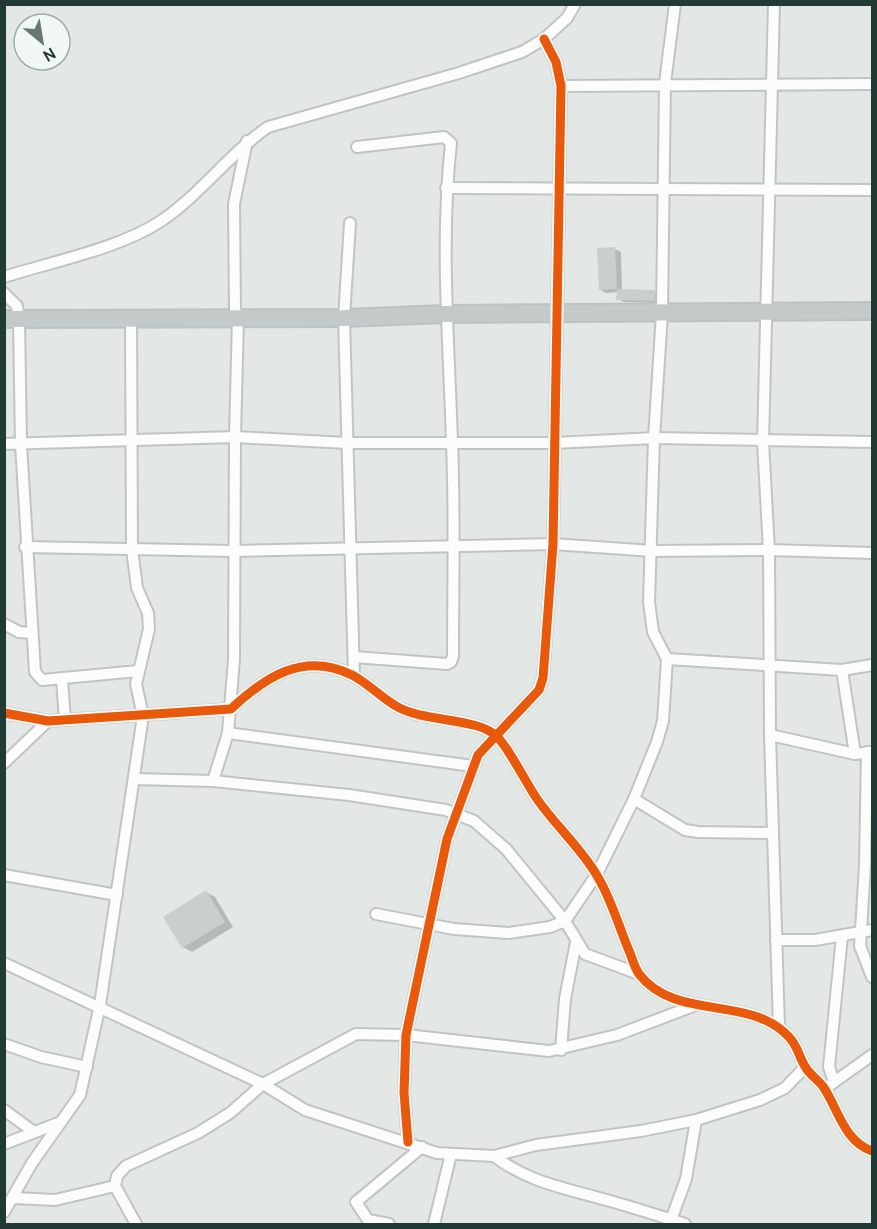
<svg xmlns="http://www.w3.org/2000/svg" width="877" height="1229" font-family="Cabin,sans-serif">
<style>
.shadow{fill:#0003}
.building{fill:#cacfcd}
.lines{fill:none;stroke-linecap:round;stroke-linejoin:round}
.minor-casing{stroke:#c0c5c3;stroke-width:14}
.trunk-casing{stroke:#bcc4c3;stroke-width:20}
.minor{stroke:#fbfcfb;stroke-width:10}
.trunk{stroke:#c4caca;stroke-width:16}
.cycleway-casing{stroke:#f1f7f5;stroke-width:13}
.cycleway{stroke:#e8590c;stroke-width:9}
</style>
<rect width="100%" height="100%" fill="#e3e8e6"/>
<g class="shadow">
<path d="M615,249L621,252L622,291L654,292L660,295V303L624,302L618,299V292L606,293L601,290Z"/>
<path d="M206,892L215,897L233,927L192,952L183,947Z"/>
</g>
<g class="building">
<path d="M615,247L617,289L599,290L597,248Z"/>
<path d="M617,289L655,290V301L616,300Z"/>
<path d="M206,890L225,922L182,948L163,917Z"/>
</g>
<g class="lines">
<defs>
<g id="minor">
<path d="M774,4L763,442L769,550L770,735L779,1027"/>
<path d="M561,86L872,84"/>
<path d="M446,188L872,190"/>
<path d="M350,223L344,318L354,676"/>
<path d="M4,277C51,262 121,248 161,221C201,194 229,154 268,127L459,73L522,52L544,39L567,18L575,4"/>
<path d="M4,293L17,306L19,319L21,445L35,672L42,680L138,671"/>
<path d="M4,444L235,437L347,443H554L654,438L872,442"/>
<path d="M25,547L233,551L553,544L653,551L769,550L872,553"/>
<path d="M4,624L19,632L31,633"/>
<path d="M354,657L447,664L451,662L453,656C453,585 455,514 452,443C449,342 440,243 451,143L444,137L357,147"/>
<path d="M667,659L842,670L872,665"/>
<path d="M842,670L855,754"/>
<path d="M62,680L65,720"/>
<path d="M4,713L48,721L231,709C265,677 304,651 352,675C368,683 380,697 396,706C422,722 477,718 495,735C507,744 527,785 537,799C555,825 580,847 596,874C611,897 619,928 630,953C632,959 635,968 639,974C676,1022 749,994 789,1037C798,1046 799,1058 806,1068C811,1076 820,1081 824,1088C839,1111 844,1141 872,1151"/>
<path d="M228,733L473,766"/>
<path d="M770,735L855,754L872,752"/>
<path d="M867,752L865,865L860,946L872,977"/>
<path d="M4,763L48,721"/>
<path d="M134,779L213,781L349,795L446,810L474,821L506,849L565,921L585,954L639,974"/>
<path d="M213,781L228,733L234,659L235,437L238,318L235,309L234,204L247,141"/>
<path d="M634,799L685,830L698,832L773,833"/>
<path d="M4,875L117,895"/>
<path d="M376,914L454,929L508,933L550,927L565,921L597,874L634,799L657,742L663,721L667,659L653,632L649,602L654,438L662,313L665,83L675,4"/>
<path d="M776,940H815L872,930"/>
<path d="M4,963L263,1084L305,1110L437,1153L494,1156L536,1145L641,1131L696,1120L760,1100L785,1088L805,1067"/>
<path d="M4,1044L41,1057L87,1067"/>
<path d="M561,1050L565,999L576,942"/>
<path d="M834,1082L829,1067L842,936"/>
<path d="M830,1085L872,1055"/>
<path d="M4,1110L34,1132"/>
<path d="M408,1142L404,1093L406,1035L447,839L478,755L539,690L543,678L553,544L561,86L556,62L544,39"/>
<path d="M4,1144L61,1122"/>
<path d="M494,1156C529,1183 569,1189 610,1201C635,1208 660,1216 685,1224"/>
<path d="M14,1198L55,1200L115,1186"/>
<path d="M4,1212L32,1163L80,1095L100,1005L143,716L136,684L149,629L148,613L137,588L132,549L131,317"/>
<path d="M671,1220L686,1179L696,1120"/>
<path d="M136,1224L115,1186L117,1176L126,1166L198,1133L230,1113L263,1084L356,1034L406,1035L549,1051L617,1035L696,1005"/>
<path d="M389,1224L368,1220L356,1202L422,1147"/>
<path d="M434,1224L451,1154"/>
</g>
<path id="trunk" d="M4,319L344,318L445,314L872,311"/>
</defs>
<use href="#minor" class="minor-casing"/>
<use href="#trunk" class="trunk-casing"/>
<use href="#minor" class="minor"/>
<use href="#trunk" class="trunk"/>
<defs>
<g id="cycleway">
<path d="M4,713L48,721L231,709C265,677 304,651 352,675C368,683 380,697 396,706C422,722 477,718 495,735C507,744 527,785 537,799C555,825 580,847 596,874C611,897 619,928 630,953C632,959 635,968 639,974C676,1022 749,994 789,1037C798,1046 799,1058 806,1068C811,1076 820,1081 824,1088C839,1111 844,1141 872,1151"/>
<path d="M408,1142L404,1093L406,1035L447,839L478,755L539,690L543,678L553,544L561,86L556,62L544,39"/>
</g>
</defs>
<use href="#cycleway" class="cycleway-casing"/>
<use href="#cycleway" class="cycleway"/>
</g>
<rect width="877" height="1229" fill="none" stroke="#223a36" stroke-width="12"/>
<g transform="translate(42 42) rotate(150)"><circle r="28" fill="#f1f7f5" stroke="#9eaba9" stroke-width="1.5"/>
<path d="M0-4.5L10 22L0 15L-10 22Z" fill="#667774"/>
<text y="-9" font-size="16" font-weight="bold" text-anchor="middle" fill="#223a36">N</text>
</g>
</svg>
